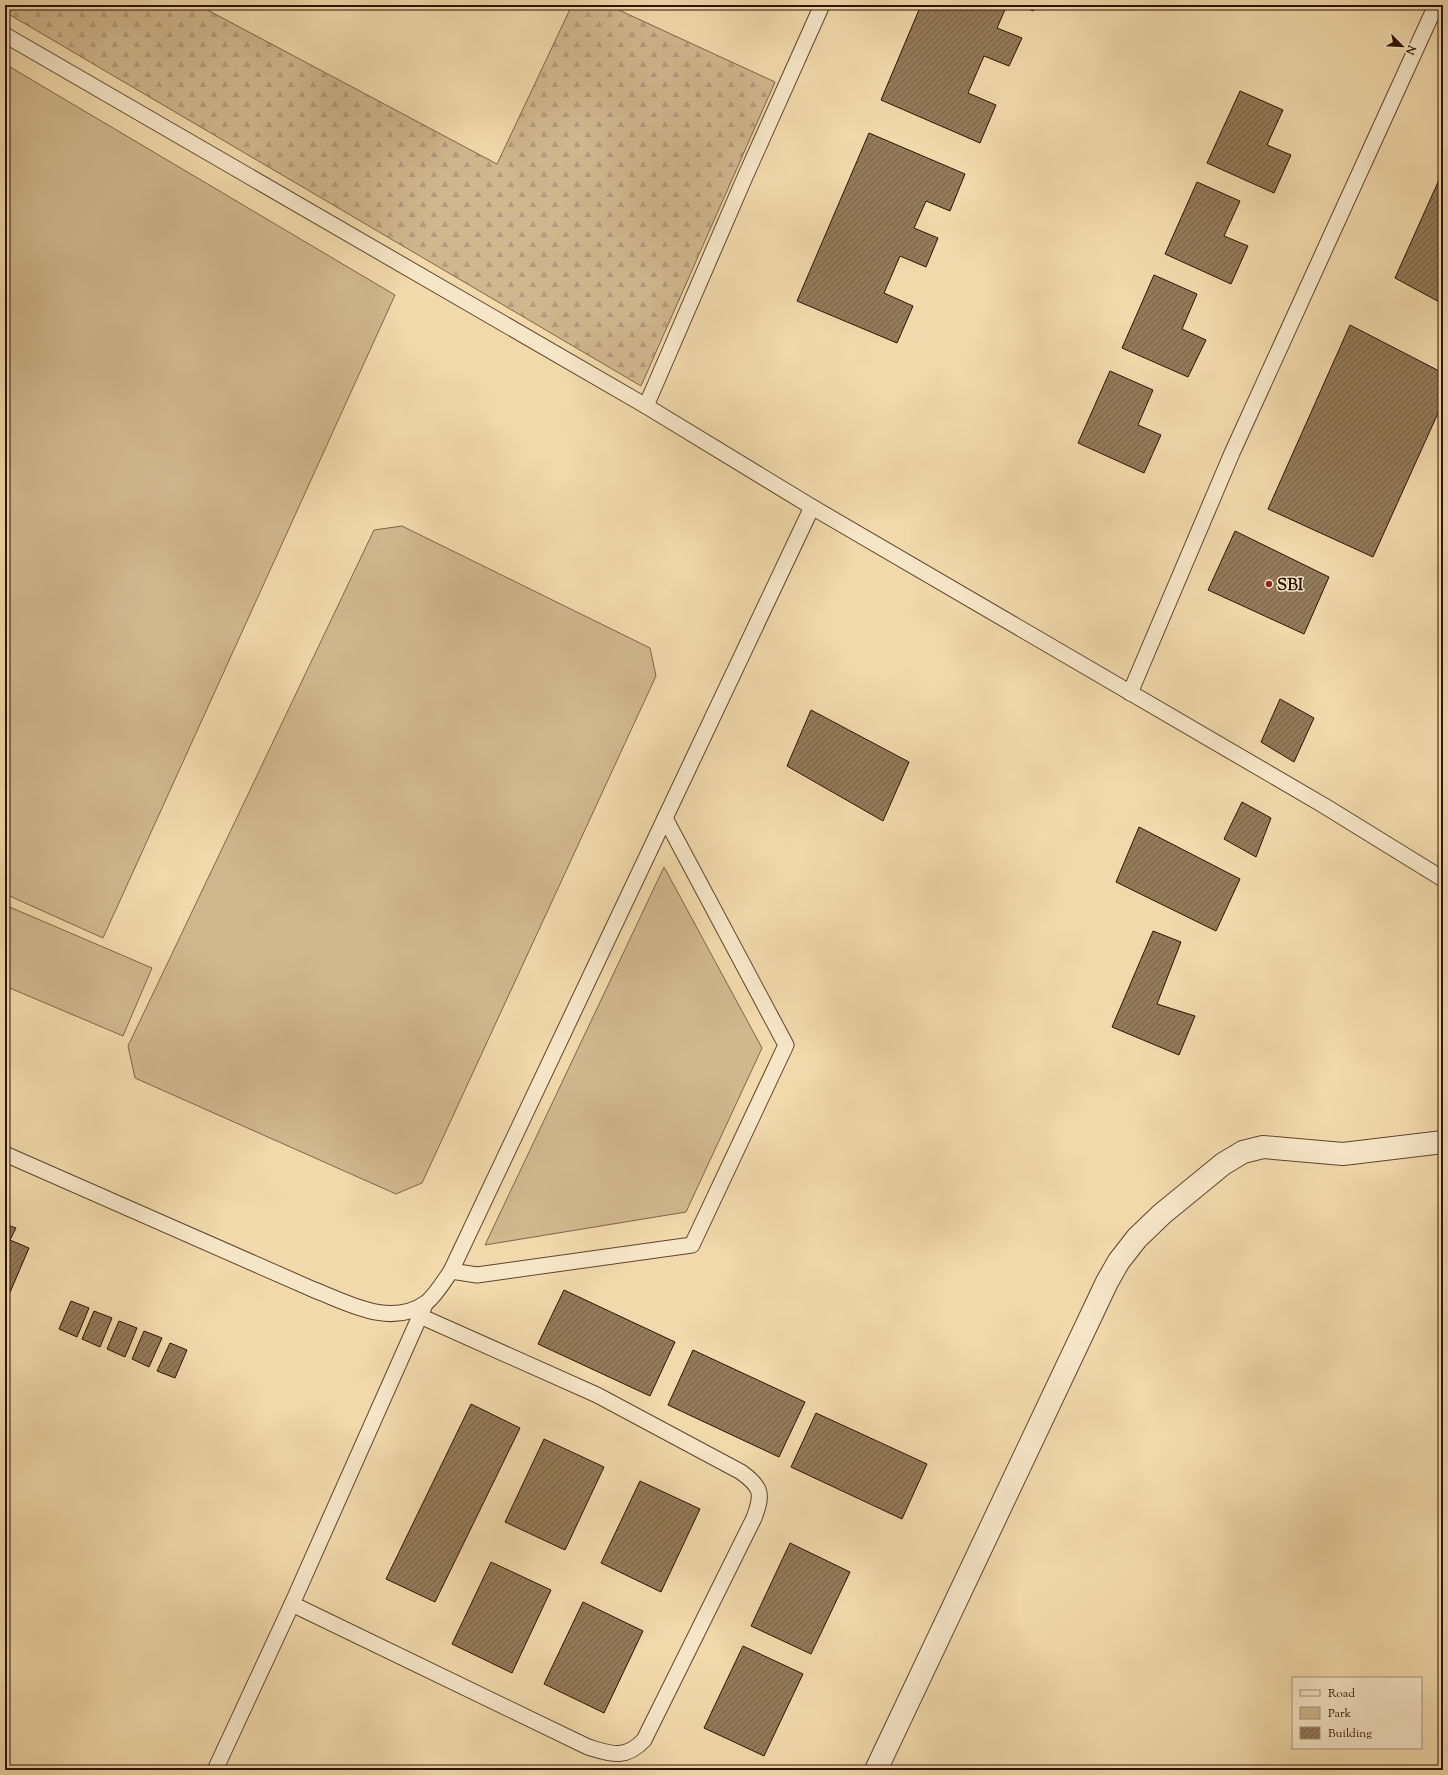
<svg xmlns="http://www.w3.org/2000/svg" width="1448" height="1775" font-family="'Sorts Mill Goudy',serif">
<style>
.green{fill:#d0b78e;stroke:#7f6547}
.forest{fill:url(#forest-firs);stroke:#7f6547}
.building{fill:url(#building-hatch);stroke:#2e1300}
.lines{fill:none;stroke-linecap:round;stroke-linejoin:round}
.lane-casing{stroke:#5f442b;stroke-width:17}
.street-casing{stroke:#5f442b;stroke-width:24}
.lane{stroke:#f6e6c8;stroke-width:15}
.street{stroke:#f6e6c8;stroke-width:22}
.poi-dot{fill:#8f2418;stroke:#f6e6c8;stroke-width:1.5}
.labels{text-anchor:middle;stroke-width:3;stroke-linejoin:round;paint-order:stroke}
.poi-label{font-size:17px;font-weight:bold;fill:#2e1300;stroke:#f6e6c8;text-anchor:start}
</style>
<defs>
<pattern id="forest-firs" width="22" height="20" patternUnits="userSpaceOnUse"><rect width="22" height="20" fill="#d0b78e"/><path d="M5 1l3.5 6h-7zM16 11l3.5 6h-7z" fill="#b39c79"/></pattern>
<pattern id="building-hatch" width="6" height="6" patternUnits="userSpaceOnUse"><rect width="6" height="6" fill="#937a59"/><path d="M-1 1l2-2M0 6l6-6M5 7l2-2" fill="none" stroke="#786347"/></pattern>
</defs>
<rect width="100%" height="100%" fill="#f1d9ab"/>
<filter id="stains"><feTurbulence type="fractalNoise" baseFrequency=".005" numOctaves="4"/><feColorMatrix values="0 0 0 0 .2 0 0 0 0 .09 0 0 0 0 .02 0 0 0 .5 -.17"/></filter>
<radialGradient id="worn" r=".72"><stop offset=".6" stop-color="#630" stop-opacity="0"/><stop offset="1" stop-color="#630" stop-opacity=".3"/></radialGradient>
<g class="green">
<path d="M5,64L395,295L103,938L5,894Z"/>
<path d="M402,526L650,648L656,676L422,1183L396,1194L135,1078L128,1046L374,530Z"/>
<path d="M664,867L762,1048L686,1212L485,1245Z"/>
<path d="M5,905L152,968L123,1036L5,986Z"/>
</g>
<path class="forest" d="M5,5H198L497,164L572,5H608L775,82L641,386L5,12Z"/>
<g class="building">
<path d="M921,5H1007L997,28L1022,38L1009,66L984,56L968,93L996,105L980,143L881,100Z"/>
<path d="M1020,5H1036L1033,11Z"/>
<path d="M1240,91L1283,110L1267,145L1291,155L1274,193L1207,163Z"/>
<path d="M869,133L965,174L950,211L926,201L914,228L938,238L926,267L900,256L884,293L913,306L897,343L797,301Z"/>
<path d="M1443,171V304L1395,278Z"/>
<path d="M1197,182L1240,201L1224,236L1248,246L1231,284L1165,254Z"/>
<path d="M1154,275L1197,294L1182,329L1206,340L1188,377L1122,348Z"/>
<path d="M1350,325L1443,373V402L1373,557L1268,509Z"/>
<path d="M1110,371L1153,390L1138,425L1161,435L1144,473L1078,443Z"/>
<path d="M1235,531L1329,577L1304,634L1208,590Z"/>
<path d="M1280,699L1314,718L1294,762L1261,742Z"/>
<path d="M811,710L909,762L883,821L787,766Z"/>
<path d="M1242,802L1271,818L1256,857L1224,839Z"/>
<path d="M1139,827L1240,879L1216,931L1116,882Z"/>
<path d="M1153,931L1181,942L1157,1004L1195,1016L1179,1055L1112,1027Z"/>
<path d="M5,1224L16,1228L10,1240L29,1248L5,1304Z"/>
<path d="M564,1290L675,1342L650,1396L538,1344Z"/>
<path d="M71,1301L89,1308L77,1337L59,1329Z"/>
<path d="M94,1311L112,1318L100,1347L82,1339Z"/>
<path d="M119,1321L137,1328L125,1357L107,1349Z"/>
<path d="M144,1331L162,1338L149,1367L132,1359Z"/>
<path d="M170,1343L187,1350L175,1378L157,1371Z"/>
<path d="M693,1350L805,1402L779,1457L668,1405Z"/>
<path d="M471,1404L520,1428L435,1602L386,1579Z"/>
<path d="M816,1413L927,1464L902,1519L791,1467Z"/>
<path d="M544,1439L604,1467L565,1550L505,1522Z"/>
<path d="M640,1481L700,1509L661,1592L601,1563Z"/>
<path d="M790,1543L850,1572L811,1654L751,1626Z"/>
<path d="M491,1562L551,1590L512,1673L452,1644Z"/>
<path d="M583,1602L643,1631L604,1713L544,1684Z"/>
<path d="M743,1646L803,1674L764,1756L704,1728Z"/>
</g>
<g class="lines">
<defs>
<g id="lane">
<path d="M5,35L646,406L812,507L1323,805L1443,879"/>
<path d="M646,406L745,177L822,5"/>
<path d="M1130,693L1232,453L1436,5"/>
<path d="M5,1154L312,1289C348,1303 390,1328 426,1303C436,1295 444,1281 451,1271L812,507"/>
<path d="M451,1271L477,1275L692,1245L786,1045L665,818"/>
<path d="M292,1604L588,1747C611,1754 625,1760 644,1740L754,1518C763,1494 762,1487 741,1472L597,1395L420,1316"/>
<path d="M215,1770L292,1604L424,1307"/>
</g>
<path id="street" d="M876,1770L1107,1282L1119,1261L1137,1238L1162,1214L1223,1164L1243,1152L1263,1147L1343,1154L1443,1142"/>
</defs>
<use href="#lane" class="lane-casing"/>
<use href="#street" class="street-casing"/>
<use href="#lane" class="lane"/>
<use href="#street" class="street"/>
</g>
<circle class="poi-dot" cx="1269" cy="584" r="4"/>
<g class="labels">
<g class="poi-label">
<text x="1277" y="590">SBI</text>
</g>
</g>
<rect width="1448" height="1775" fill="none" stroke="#f1d9ab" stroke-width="20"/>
<rect x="6" y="6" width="1436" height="1763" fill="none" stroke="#2e1300" stroke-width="2"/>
<rect x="10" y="10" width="1428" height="1755" fill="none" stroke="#2e1300"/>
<rect x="1292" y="1677" width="130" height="72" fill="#f6e6c8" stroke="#a69278"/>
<rect x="1300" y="1690" width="20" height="6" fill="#f6e6c8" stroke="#a69278"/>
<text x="1328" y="1697" font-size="12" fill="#2e1300">Road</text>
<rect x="1300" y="1707" width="20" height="12" fill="#d0b78e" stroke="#a69278"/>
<text x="1328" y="1717" font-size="12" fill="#2e1300">Park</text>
<rect x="1300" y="1727" width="20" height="12" fill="url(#building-hatch)" stroke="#a69278"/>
<text x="1328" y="1737" font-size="12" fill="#2e1300">Building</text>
<g transform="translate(1402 46) rotate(114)" stroke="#f6e6c8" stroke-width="3" paint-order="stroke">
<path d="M0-3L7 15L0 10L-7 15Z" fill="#2e1300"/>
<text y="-6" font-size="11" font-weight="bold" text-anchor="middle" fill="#2e1300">N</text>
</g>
<rect width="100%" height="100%" filter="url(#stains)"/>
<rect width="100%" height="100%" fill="url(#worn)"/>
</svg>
